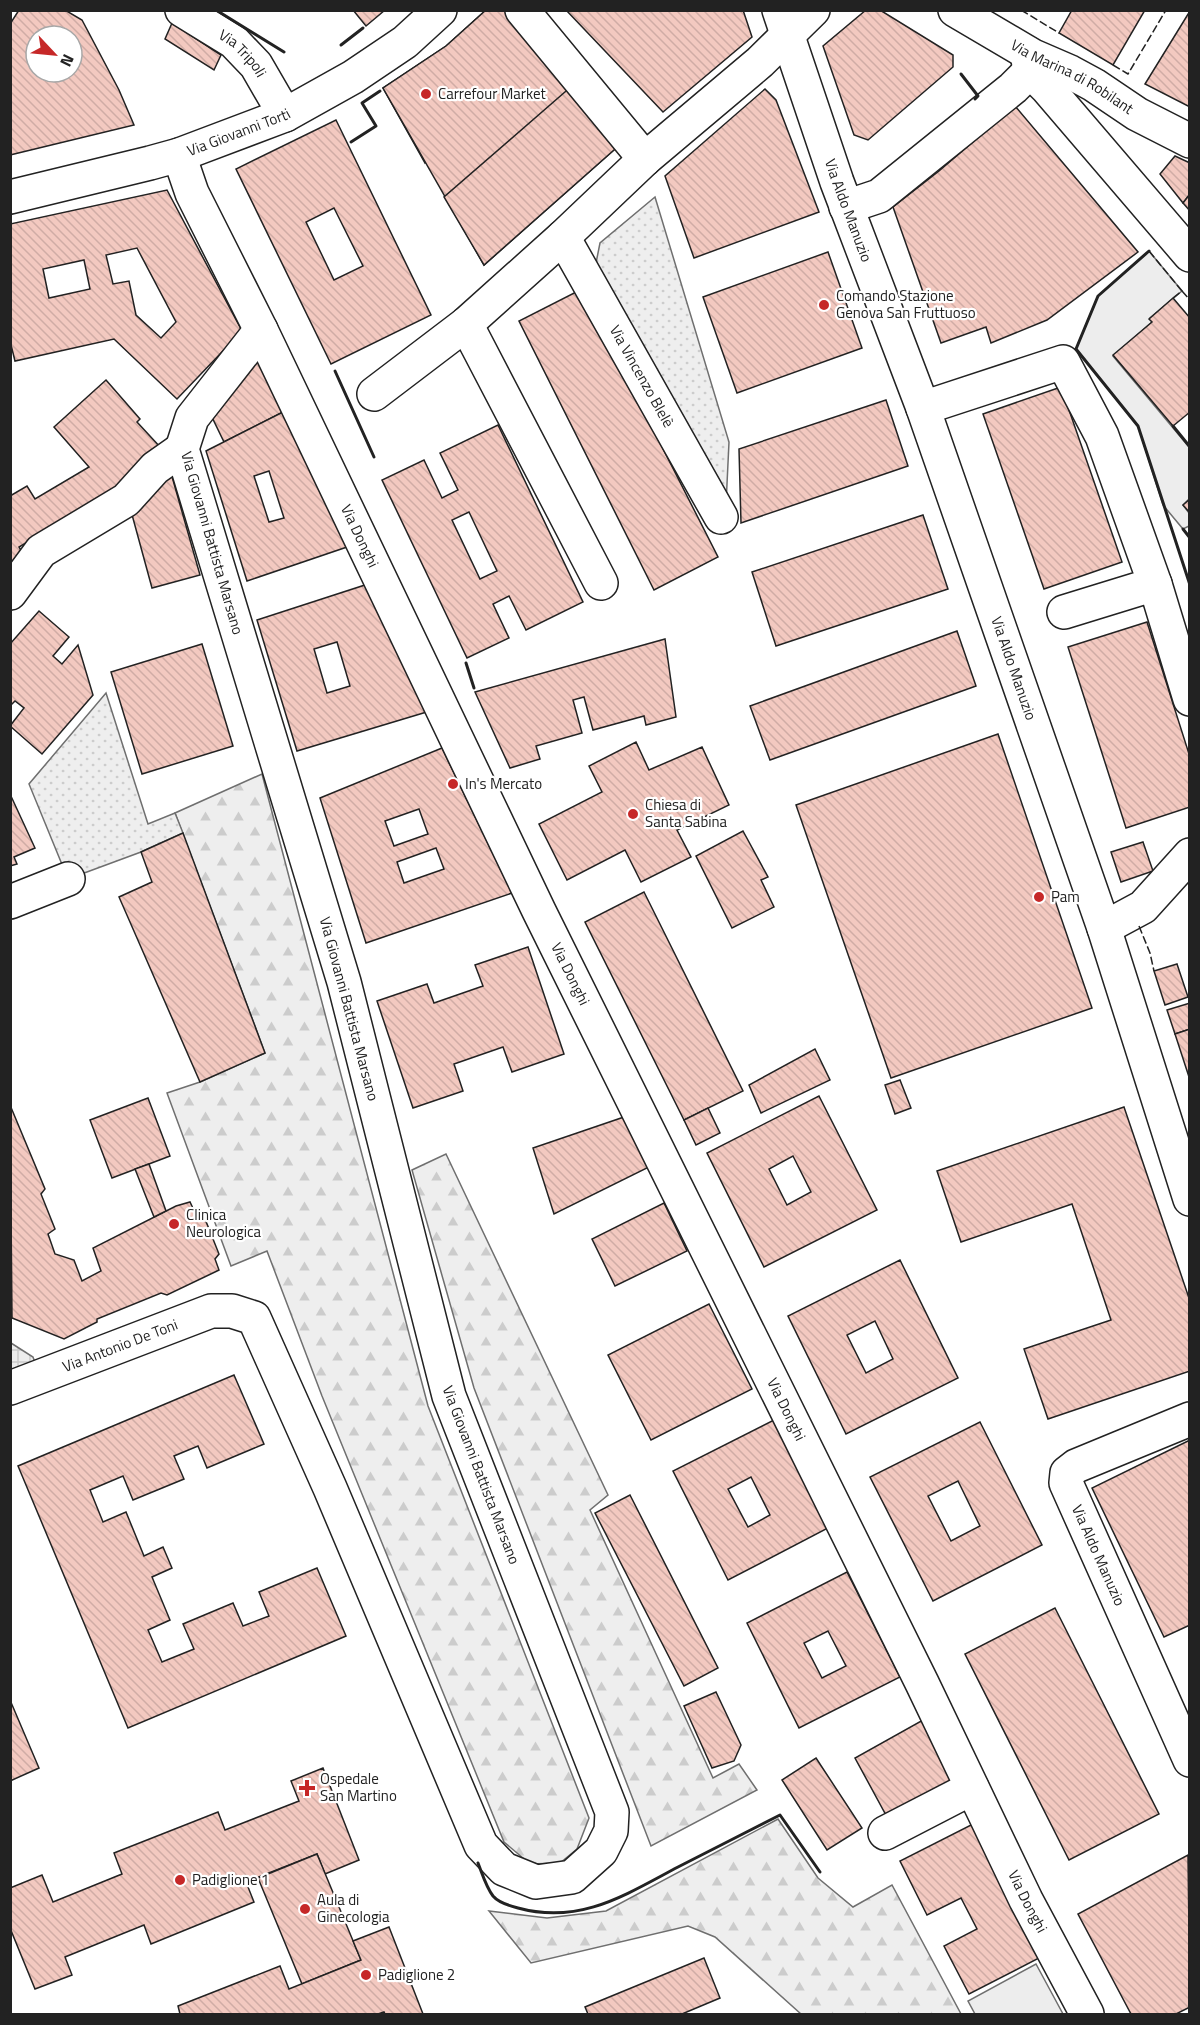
<svg xmlns="http://www.w3.org/2000/svg" width="1200" height="2025" font-family="'Titillium Web',sans-serif">
<style>
.forest{fill:url(#forest-firs);stroke:#6f6f6f;stroke-width:1.5}
.garden{fill:url(#garden-dots);stroke:#6f6f6f;stroke-width:1.5}
.parking{fill:#ededed;stroke:#6f6f6f;stroke-width:1.5}
.plaza{fill:url(#plaza-grid);stroke:#6f6f6f;stroke-width:1.5}
.building{fill:url(#building-back-hatch);stroke:#222;stroke-width:1.5;fill-rule:evenodd}
.lines{fill:none;stroke-linecap:round;stroke-linejoin:round}
.minor-casing{stroke:#222;stroke-width:36}
.minor{stroke:#fff;stroke-width:33}
.fence{stroke:#222;stroke-width:1.5;stroke-dasharray:8 3;stroke-linecap:butt}
.wall{stroke:#222;stroke-width:3}
.poi-dot{fill:#c62828;stroke:#fff;stroke-width:2}
.labels{text-anchor:middle;stroke-width:4.5;stroke-linejoin:round;paint-order:stroke}
.street-label{font-size:15px;fill:#222;stroke:#fff}
.poi-label{font-size:15px;fill:#222;stroke:#fff;text-anchor:start}
</style>
<defs>
<pattern id="forest-firs" width="22" height="20" patternUnits="userSpaceOnUse" patternTransform="scale(1.5)"><rect width="22" height="20" fill="#eee"/><path d="M5 1l3.5 6h-7zM16 11l3.5 6h-7z" fill="#ccc"/></pattern>
<pattern id="garden-dots" width="8" height="8" patternUnits="userSpaceOnUse" patternTransform="scale(1.5)"><rect width="8" height="8" fill="#eee"/><path d="M2 2h.1M6 6h.1" fill="none" stroke="#ccc" stroke-width="1.8" stroke-linecap="round"/></pattern>
<pattern id="plaza-grid" width="8" height="8" patternUnits="userSpaceOnUse" patternTransform="scale(1.5)"><rect width="8" height="8" fill="#ededed"/><path d="M0 4h8M4 0v8" fill="none" stroke="#cbcbcb"/></pattern>
<pattern id="building-back-hatch" width="6" height="6" patternUnits="userSpaceOnUse" patternTransform="scale(1.5)"><rect width="6" height="6" fill="#f3c9c0"/><path d="M-1 5l2 2M0 0l6 6M5-1l2 2" fill="none" stroke="#d0aca5"/></pattern>
</defs>
<rect width="100%" height="100%" fill="#fff"/>
<g class="forest">
<path d="M262,774L428,1406L589,1818L577,1849L560,1863L530,1864L504,1842L322,1396L267,1251L231,1266L167,1093L200,1082L265,1053L175,813Z"/>
<path d="M446,1154L608,1495L590,1510L713,1778L739,1764L757,1790L651,1846L474,1388L412,1170Z"/>
<path d="M778,1819L818,1878L853,1907L892,1885L961,2014H801L715,1937L688,1926L531,1963L489,1911L547,1918L606,1911Z"/>
</g>
<g class="garden">
<path d="M655,197L729,442L726,505L596,263L600,243Z"/>
<path d="M106,693L148,824L175,813L183,833L141,852L68,879L29,784Z"/>
</g>
<g class="parking">
<path d="M1149,251L1182,291L1150,318L1152,322L1113,356L1189,447V499L1183,505L1189,513V526L1183,529L1163,505L1138,426L1076,349L1098,296Z"/>
<path d="M1036,1964L1063,2014H975L968,2001Z"/>
</g>
<path class="plaza" d="M11,1343L33,1357L44,1388L11,1401Z"/>
<g class="building">
<path d="M19,10H65L82,20L119,90L134,125L10,155V24ZM36,36H72V72H36Z"/>
<path d="M353,10H385L366,26Z"/>
<path d="M486,10H510L546,53L425,163L383,88L446,46Z"/>
<path d="M486,10H510L623,142L484,265L383,88L446,46Z"/>
<path d="M566,10H743L752,37L663,112Z"/>
<path d="M866,10H880L953,55V67L868,140L854,135L823,46Z"/>
<path d="M1072,10H1145L1113,65L1059,33Z"/>
<path d="M1190,11V107L1145,84Z"/>
<path d="M172,23L221,55L214,70L165,39Z"/>
<path d="M573,85L623,142L484,265L444,197Z"/>
<path d="M765,89L776,100L819,212L694,258L665,176Z"/>
<path d="M1015,106L1138,252L1047,320L991,343L986,327L941,343L893,207L939,171Z"/>
<path d="M336,120L431,315L331,364L236,169ZM334,208L363,266L334,280L306,222Z"/>
<path d="M1175,156L1190,163V194L1183,203L1160,174Z"/>
<path d="M167,190L242,331L177,399L114,339L15,361L10,341V224ZM137,248L176,322L161,338L136,315L129,281L113,284L106,255ZM84,260L90,289L49,298L43,269Z"/>
<path d="M1190,194V211L1183,203Z"/>
<path d="M828,252L862,348L737,393L703,297Z"/>
<path d="M582,289L718,557L654,590L519,321Z"/>
<path d="M1173,298L1190,318V412L1173,426L1113,355L1152,322L1149,319Z"/>
<path d="M256,357L283,412L224,442L210,413Z"/>
<path d="M106,380L140,419L137,422L161,448L117,488L19,547L25,557L10,574V496L27,486L35,499L89,467L54,427Z"/>
<path d="M1061,387L1122,562L1044,589L983,414Z"/>
<path d="M886,400L908,466L741,523L739,449Z"/>
<path d="M283,412L350,546L247,581L206,451ZM269,471L284,518L269,522L254,476Z"/>
<path d="M498,425L583,602L526,630L509,596L493,604L509,638L467,658L382,480L424,460L442,498L458,490L440,453ZM469,512L497,571L480,579L452,520Z"/>
<path d="M171,473L200,575L152,588L131,511Z"/>
<path d="M1190,499V513L1183,505Z"/>
<path d="M923,515L948,589L776,646L752,572Z"/>
<path d="M365,585L430,711L297,751L257,620ZM337,642L350,686L327,693L314,649Z"/>
<path d="M39,611L69,637L53,656L62,664L78,645L93,695L42,754L10,726L24,708L15,701L10,706V644Z"/>
<path d="M1147,622L1190,757V807L1126,828L1068,647Z"/>
<path d="M957,631L976,686L770,760L750,706Z"/>
<path d="M665,639L676,717L646,725L644,716L593,730L584,697L573,700L582,733L536,746L540,759L510,768L475,692Z"/>
<path d="M202,644L233,746L142,774L111,672Z"/>
<path d="M998,734L1092,1008L891,1078L796,805Z"/>
<path d="M636,742L649,770L702,747L729,805L677,830L691,857L641,882L625,850L567,880L539,824L602,792L589,766Z"/>
<path d="M442,748L512,893L366,943L320,798ZM419,809L428,834L394,846L385,821ZM436,848L444,869L404,883L397,862Z"/>
<path d="M10,794L35,848L14,857L17,864L10,866Z"/>
<path d="M743,831L768,877L761,880L774,907L732,928L696,856Z"/>
<path d="M183,833L265,1053L200,1082L119,897L152,882L141,852Z"/>
<path d="M1143,842L1153,871L1121,882L1111,852Z"/>
<path d="M644,892L743,1091L684,1120L585,922Z"/>
<path d="M528,947L564,1054L512,1072L503,1047L454,1064L463,1091L413,1108L377,1001L427,984L434,1003L483,986L475,965Z"/>
<path d="M1177,964L1188,997L1165,1005L1154,971Z"/>
<path d="M1190,1003V1029L1175,1034L1167,1010Z"/>
<path d="M1190,1029V1080L1175,1034Z"/>
<path d="M815,1049L830,1080L761,1113L749,1085Z"/>
<path d="M900,1080L911,1108L895,1114L885,1085Z"/>
<path d="M819,1096L877,1210L764,1267L707,1153ZM793,1156L811,1192L787,1205L769,1169Z"/>
<path d="M148,1098L170,1156L112,1178L90,1120Z"/>
<path d="M10,1105L45,1189L41,1194L55,1229L48,1234L55,1254L74,1260L82,1281L101,1271L93,1248L176,1206L190,1202L197,1217L205,1219L219,1254L215,1259L219,1270L167,1295L161,1293L97,1319V1322L64,1339L12,1318Z"/>
<path d="M1124,1107L1190,1301V1371L1048,1419L1024,1349L1111,1320L1072,1204L961,1242L937,1171Z"/>
<path d="M708,1108L720,1133L696,1145L684,1120Z"/>
<path d="M627,1116L651,1166L554,1214L533,1148Z"/>
<path d="M149,1164L166,1211L154,1217L135,1169Z"/>
<path d="M664,1203L687,1251L615,1286L592,1239Z"/>
<path d="M900,1260L958,1378L846,1434L788,1316ZM875,1321L893,1359L866,1373L847,1335Z"/>
<path d="M709,1304L752,1389L651,1440L608,1355Z"/>
<path d="M234,1375L264,1444L207,1468L198,1446L174,1456L184,1479L133,1500L123,1476L90,1490L103,1522L126,1512L144,1556L163,1547L172,1568L152,1577L170,1620L148,1630L162,1662L194,1649L183,1624L233,1603L243,1626L269,1616L259,1592L317,1568L346,1636L128,1728L18,1466Z"/>
<path d="M774,1420L828,1528L728,1580L673,1471ZM751,1477L770,1515L748,1527L728,1489Z"/>
<path d="M980,1422L1042,1545L933,1601L870,1477ZM958,1481L980,1526L951,1541L928,1496Z"/>
<path d="M1190,1440V1625L1164,1637L1092,1488Z"/>
<path d="M630,1495L718,1668L684,1686L595,1513Z"/>
<path d="M847,1572L900,1677L799,1728L747,1623ZM828,1631L846,1666L822,1678L804,1643Z"/>
<path d="M1055,1608L1159,1814L1069,1860L965,1654Z"/>
<path d="M716,1692L741,1745L734,1761L712,1768L684,1706Z"/>
<path d="M10,1700L39,1768L10,1781Z"/>
<path d="M923,1720L956,1779L887,1817L855,1758Z"/>
<path d="M816,1758L862,1828L827,1850L782,1780Z"/>
<path d="M323,1768L359,1860L325,1874L317,1854L246,1882L254,1902L151,1944L144,1925L65,1957L72,1975L35,1989L10,1928V1888L42,1875L53,1902L122,1874L114,1853L218,1812L225,1830L299,1801L291,1781Z"/>
<path d="M973,1824L1041,1957L969,1994L944,1946L977,1929L961,1898L927,1915L900,1861Z"/>
<path d="M317,1854L361,1960L302,1984L258,1878Z"/>
<path d="M1188,1855L1190,2007L1176,2014H1131L1078,1914Z"/>
<path d="M389,1927L423,2014H385L384,2012L378,2014H180L178,2006L280,1966L289,1989L361,1960L353,1941Z"/>
<path d="M704,1958L720,1998L682,2014H588L585,2007Z"/>
</g>
<g class="lines">
<defs>
<g id="minor">
<path id="s1" d="M182,10L234,42L256,65L285,115"/>
<path d="M522,10L645,159"/>
<path id="s2" d="M779,10L837,182L923,408L1104,928L1190,1199"/>
<path id="s3" d="M955,10L1033,56L1070,72L1094,85L1137,114L1190,141"/>
<path d="M1027,53L1030,71L1047,88L1190,255"/>
<path id="s4" d="M179,155L192,193L261,330L539,911L922,1683L1026,1900L1087,2014"/>
<path id="s5" d="M10,197L150,163L179,155L285,115L353,77L405,42L440,10"/>
<path d="M846,207L879,196L1013,88L1030,71"/>
<path id="s6" d="M563,237L721,517"/>
<path d="M466,324L601,583"/>
<path d="M374,394L466,324L563,237L645,159L760,62L813,10"/>
<path d="M923,408L1063,362L1102,436L1155,584L1064,612"/>
<path d="M1155,584L1190,699"/>
<path d="M10,593L41,551L126,500L155,468L182,449"/>
<path d="M10,902L68,879"/>
<path d="M1104,928L1143,907L1190,855"/>
<path id="s7" d="M10,1388L211,1311H232L254,1318L330,1488L481,1845L504,1869L536,1882L572,1877L601,1851L611,1831L612,1812L449,1396L344,982L182,449L192,418L261,330"/>
<path id="s8" d="M1190,1419L1076,1466L1067,1473L1066,1483L1190,1760"/>
<path d="M885,1833L972,1788"/>
</g>
</defs>
<use href="#minor" class="minor-casing"/>
<use href="#minor" class="minor"/>
<g class="fence">
<path d="M1021,10L1059,33"/>
<path d="M1113,65L1128,74L1166,10"/>
<path d="M1149,251L1182,291L1173,298"/>
<path d="M1182,291L1190,300"/>
<path d="M1139,926L1150,953L1154,971"/>
</g>
<g class="wall">
<path d="M216,10L284,52"/>
<path d="M341,45L363,28"/>
<path d="M961,74L978,96L975,99"/>
<path d="M351,142L376,126L362,103L380,91"/>
<path d="M1149,251L1098,296L1076,349L1138,426L1190,585"/>
<path d="M335,371L374,457"/>
<path d="M1173,426L1190,447"/>
<path d="M1183,529L1190,538"/>
<path d="M466,663L474,688"/>
<path d="M478,1863C482,1873 486,1887 493,1896C498,1902 510,1906 518,1908C580,1925 625,1895 678,1867C712,1850 746,1832 780,1815L820,1872"/>
</g>
</g>
<g class="poi-dot">
<circle cx="426" cy="94" r="6"/>
<circle cx="824" cy="305" r="6"/>
<circle cx="453" cy="784" r="6"/>
<circle cx="633" cy="814" r="6"/>
<circle cx="1039" cy="897" r="6"/>
<circle cx="174" cy="1224" r="6"/>
<path d="M304 1779h6v6h6v6h-6v6h-6v-6h-6v-6h6z"/>
<circle cx="180" cy="1880" r="6"/>
<circle cx="305" cy="1909" r="6"/>
<circle cx="366" cy="1975" r="6"/>
</g>
<g class="labels">
<g class="street-label">
<text dy="5" stroke="none"><textPath href="#s1" startOffset="75">Via Tripoli</textPath></text>
<text dy="5" stroke="none"><textPath href="#s3" startOffset="135">Via Marina di Robilant</textPath></text>
<text dy="5" stroke="none"><textPath href="#s5" startOffset="238">Via Giovanni Torti</textPath></text>
<text dy="5" stroke="none"><textPath href="#s2" startOffset="212">Via Aldo Manuzio</textPath></text>
<text dy="5" stroke="none"><textPath href="#s6" startOffset="160">Via Vincenzo Blelè</textPath></text>
<text dy="5" stroke="none"><textPath href="#s4" startOffset="422">Via Donghi</textPath></text>
<text transform="translate(212 543) rotate(74)" y="5">Via Giovanni Battista Marsano</text>
<text dy="5" stroke="none"><textPath href="#s2" startOffset="699">Via Aldo Manuzio</textPath></text>
<text dy="5" stroke="none"><textPath href="#s4" startOffset="908">Via Donghi</textPath></text>
<text transform="translate(349 1009) rotate(75)" y="5">Via Giovanni Battista Marsano</text>
<text dy="5" stroke="none"><textPath href="#s7" startOffset="118">Via Antonio De Toni</textPath></text>
<text dy="5" stroke="none"><textPath href="#s4" startOffset="1394">Via Donghi</textPath></text>
<text transform="translate(481 1475) rotate(69)" y="5">Via Giovanni Battista Marsano</text>
<text dy="5" stroke="none"><textPath href="#s8" startOffset="224">Via Aldo Manuzio</textPath></text>
<text dy="5" stroke="none"><textPath href="#s4" startOffset="1942">Via Donghi</textPath></text>
</g>
<g class="poi-label">
<text x="438" y="99">Carrefour Market</text>
<text x="836" y="301">Comando Stazione<tspan x="836" dy="17">Genova San Fruttuoso</tspan></text>
<text x="465" y="789">In's Mercato</text>
<text x="645" y="810">Chiesa di<tspan x="645" dy="17">Santa Sabina</tspan></text>
<text x="1051" y="902">Pam</text>
<text x="186" y="1220">Clinica<tspan x="186" dy="17">Neurologica</tspan></text>
<text x="320" y="1784">Ospedale<tspan x="320" dy="17">San Martino</tspan></text>
<text x="192" y="1885">Padiglione 1</text>
<text x="317" y="1905">Aula di<tspan x="317" dy="17">Ginecologia</tspan></text>
<text x="378" y="1980">Padiglione 2</text>
</g>
</g>
<rect width="1200" height="2025" fill="none" stroke="#222222" stroke-width="24"/>
<g transform="translate(54 54) rotate(116)"><circle r="28" fill="#ffffff" stroke="#a7a7a7" stroke-width="1.5"/>
<path d="M0-4.5L10 22L0 15L-10 22Z" fill="#c62828"/>
<text y="-9" font-size="16" font-weight="bold" text-anchor="middle" fill="#222222">N</text>
</g>
</svg>
